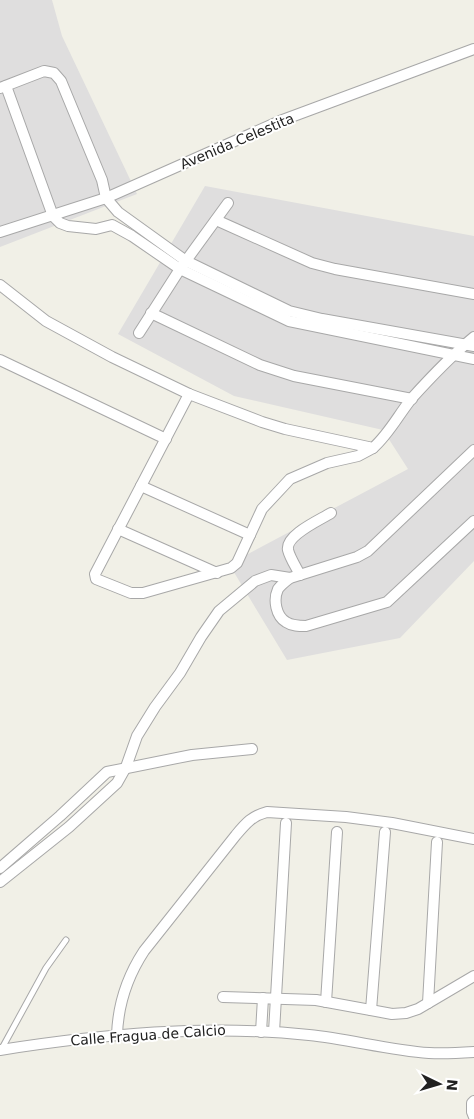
<svg xmlns="http://www.w3.org/2000/svg" width="474" height="1119" font-family="'DejaVu Sans',sans-serif">
<style>
.residential{fill:#dfdede}
.lines{fill:none;stroke-linecap:round;stroke-linejoin:round}
.lane-casing{stroke:#a8a8a8;stroke-width:7}
.street-casing{stroke:#a8a8a8;stroke-width:12}
.lane{stroke:#fff;stroke-width:5}
.street{stroke:#fff;stroke-width:10}
.labels{text-anchor:middle;stroke-width:4;stroke-linejoin:round;paint-order:stroke}
.street-label{font-size:14px;fill:#212121;stroke:#fff}
</style>
<rect width="100%" height="100%" fill="#f1f0e7"/>
<g class="residential">
<path d="M0,0H52L62,36L137,194L0,247Z"/>
<path d="M205,186L474,236V561L400,638L287,660L229,564L408,469L383,430L234,396L118,334Z"/>
</g>
<g class="lines">
<defs>
<path id="lane" d="M1,1050L46,968L66,940"/>
<g id="street">
<path d="M6,86L53,216L60,223L68,226L96,229L112,225L132,236L180,269L289,321L474,359"/>
<path d="M0,88L44,71L54,73L61,81L102,180L106,198L118,212L186,261L289,311L322,319L474,346"/>
<path d="M216,220L312,263L335,269L474,294"/>
<path d="M0,232L106,198L280,121L474,49"/>
<path d="M0,285L46,321L112,357L189,394L262,422L285,429L373,448C389,434 399,414 412,398C431,377 452,355 474,337"/>
<path d="M151,313L260,365L294,376L412,399"/>
<path d="M139,333L180,269L228,203"/>
<path d="M0,360L166,439"/>
<path d="M189,394L95,574L96,579L131,593H143L231,568L237,563L262,509L290,479L327,463L358,456L373,448"/>
<path d="M474,450L368,551L357,557L290,578C286,581 281,585 278,589C273,600 276,616 286,622C292,626 299,626 306,626L387,602L474,521"/>
<path d="M141,486L250,535"/>
<path d="M118,529L217,573"/>
<path d="M300,575C296,567 290,558 288,550C285,535 320,520 331,513"/>
<path d="M0,868L60,816L107,772L192,755L252,749"/>
<path d="M0,882L69,827L117,783L126,767L137,736L155,707L180,673L201,637L219,611L255,581L271,575L290,578"/>
<path d="M223,997L316,1000L392,1014L406,1013L418,1009L474,976"/>
<path d="M326,1002L337,832"/>
<path d="M428,1003L437,842"/>
<path d="M371,1010L385,832"/>
<path d="M261,1032L263,998"/>
<path d="M274,1032L286,823"/>
<path d="M117,1035C118,1005 127,977 144,951L236,835C246,823 252,816 267,812L346,817L392,823L474,839"/>
<path d="M0,1050C102,1034 206,1024 309,1035C349,1039 388,1050 429,1053C444,1054 459,1053 474,1052"/>
<path d="M474,1101L472,1103V1112L474,1117"/>
</g>
</defs>
<use href="#lane" class="lane-casing"/>
<use href="#street" class="street-casing"/>
<use href="#lane" class="lane"/>
<use href="#street" class="street"/>
</g>
<g class="labels">
<g class="street-label">
<text transform="translate(237 141) rotate(-23)" y="5">Avenida Celestita</text>
<text transform="translate(148 1035) rotate(-4)" y="5">Calle Fragua de Calcio</text>
</g>
</g>
<g transform="translate(439 1084) rotate(95)" stroke="#ffffff" stroke-width="4" paint-order="stroke">
<path d="M0-4L9 19L0 12L-9 19Z" fill="#212121"/>
<text y="-8" font-size="14" font-weight="bold" text-anchor="middle" fill="#212121">N</text>
</g>
</svg>
